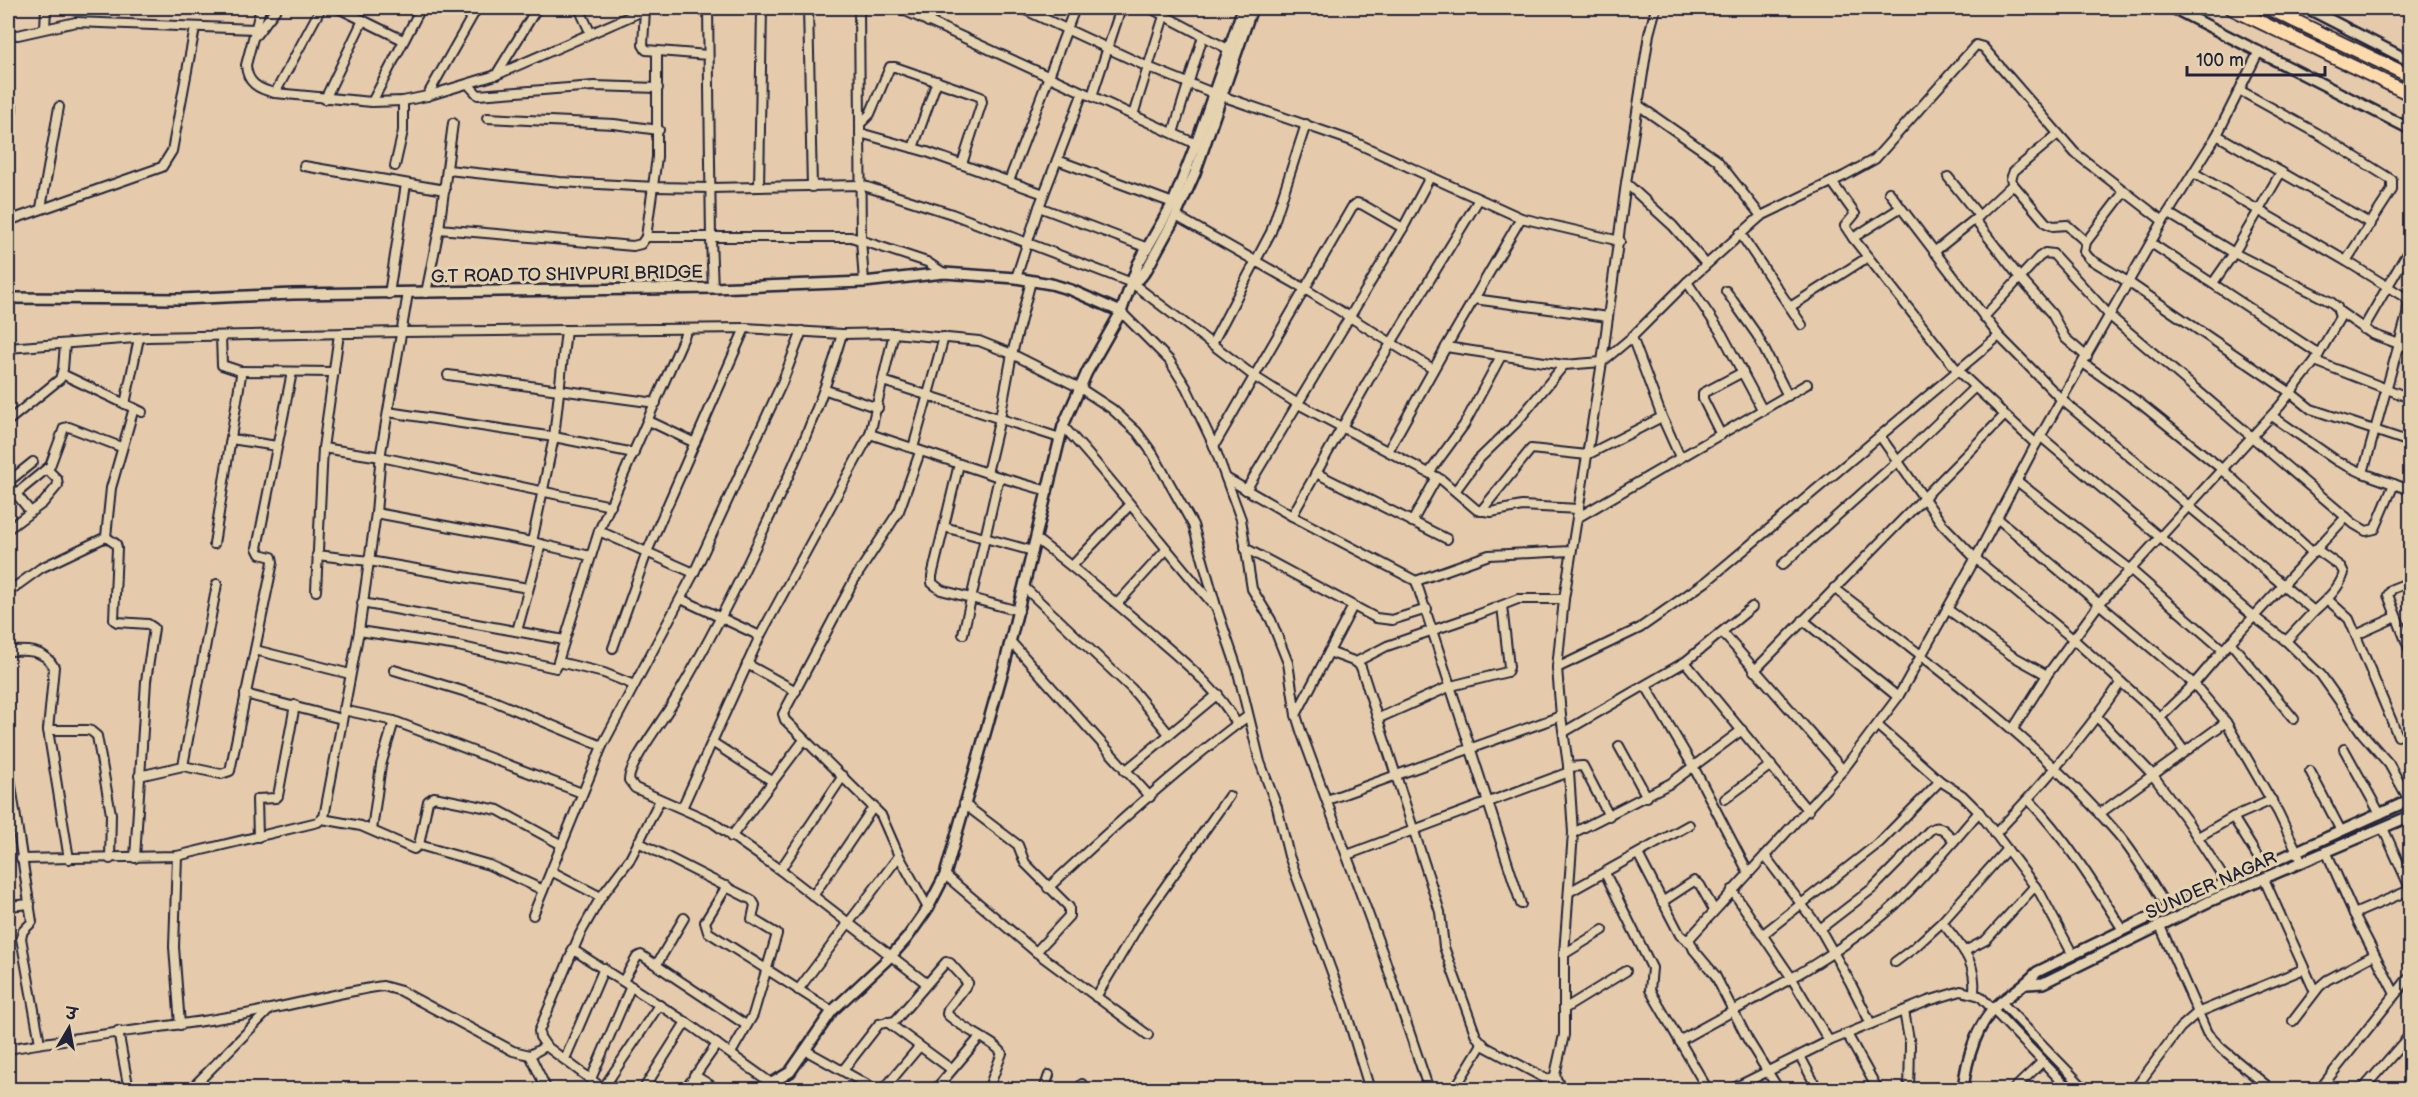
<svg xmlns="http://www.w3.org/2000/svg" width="2418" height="1097" font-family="'Balsamiq Sans','Playpen Sans Deva',sans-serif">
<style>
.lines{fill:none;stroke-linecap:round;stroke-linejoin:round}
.minor-casing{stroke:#22223b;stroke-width:12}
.tertiary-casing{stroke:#22223b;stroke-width:14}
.trunk-casing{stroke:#22223b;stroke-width:16}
.minor{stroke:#e5d3b0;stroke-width:8}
.tertiary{stroke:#e5d3b0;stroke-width:9}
.trunk{stroke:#fedbac;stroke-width:12}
.labels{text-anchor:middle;stroke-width:6;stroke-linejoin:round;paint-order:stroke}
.street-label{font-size:18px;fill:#22223b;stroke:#e5d3b0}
</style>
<rect width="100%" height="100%" fill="#e5cbac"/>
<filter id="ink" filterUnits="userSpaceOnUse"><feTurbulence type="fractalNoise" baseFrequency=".0167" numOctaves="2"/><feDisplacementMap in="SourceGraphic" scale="12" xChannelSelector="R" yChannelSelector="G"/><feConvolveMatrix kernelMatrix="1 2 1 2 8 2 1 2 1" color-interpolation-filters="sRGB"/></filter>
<g filter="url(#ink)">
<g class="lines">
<defs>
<g id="minor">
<path d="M261,8L246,65C247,83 258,89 275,93L372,102L403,101L427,96L496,75L649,8"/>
<path d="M338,8L403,40"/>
<path d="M579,8L590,32"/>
<path d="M708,8L711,239L713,288"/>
<path d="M808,8L812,187"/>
<path d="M859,8L861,239L864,282"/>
<path d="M899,8L1196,144"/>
<path d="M1021,8L1148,67L1213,93L1352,141L1521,218L1620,241"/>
<path d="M1150,8L1228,49"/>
<path d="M645,9L643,45L646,50L708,55"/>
<path d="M928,22L935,8"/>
<path d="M45,28L46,8"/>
<path d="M8,34L18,35L76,22L255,29"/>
<path d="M256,35L277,8"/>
<path d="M496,75L537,8"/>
<path d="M468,84L478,95L594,86L658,88"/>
<path d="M2241,91L2317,133L2392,180V190L2346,261"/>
<path d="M275,93L321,8"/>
<path d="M427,96L477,8"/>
<path d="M1092,96L1121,8"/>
<path d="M325,99L363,20"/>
<path d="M372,102L421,8"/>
<path d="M1638,105L1717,160L1761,216"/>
<path d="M1133,115L1164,16"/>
<path d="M487,118L614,124L659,130"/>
<path d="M860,124L870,114L890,67H895L973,94L981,97L982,102L962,164"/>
<path d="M860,133L927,152L1044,194"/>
<path d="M1173,133L1203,36"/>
<path d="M2058,134L2014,171L2011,179L2013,184L2046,223L2053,226L2067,225L2086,242"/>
<path d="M8,137L12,107"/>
<path d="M913,148L937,81"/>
<path d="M1057,160L1173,203"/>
<path d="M304,166L445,190"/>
<path d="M395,166L403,131V101"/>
<path d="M448,170L560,182L655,187L710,188L861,185L952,214L1132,283L1255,377L1298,404L1442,480L1477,510L1491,512L1522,506L1579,509"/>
<path d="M2281,172L2371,224"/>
<path d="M2194,173L2346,261L2406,298L2408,303L2407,315L2363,473"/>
<path d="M1948,177L1979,216"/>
<path d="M1009,181L1075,8"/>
<path d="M1832,182L1855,214L1845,226L1853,238L1957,370L2036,444"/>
<path d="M1626,183L1673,226L1706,264"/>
<path d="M759,187L762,8"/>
<path d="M1889,192L1999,336L2062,400L2314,611L2286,641L2253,616L2040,436"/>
<path d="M2124,192L2086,242L2084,252L2090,259L2128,282L2291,393L2311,409L2410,442"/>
<path d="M1039,207L1148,248"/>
<path d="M41,208L59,107"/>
<path d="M1176,216L1305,289L1433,369"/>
<path d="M1975,220L2020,278L2052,314L2065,338L2087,357"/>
<path d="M8,221L162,167L172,151L195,28"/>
<path d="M439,229L633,246L641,244L646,237L657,157V52"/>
<path d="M1740,233L1802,325"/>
<path d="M646,237H851L927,262L944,273"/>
<path d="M1853,238L1900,208"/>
<path d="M2151,243L2319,354"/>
<path d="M1934,252L1979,216L2013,184"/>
<path d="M1016,278L1039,207L1083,92"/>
<path d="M1687,282L1722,334L1763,411"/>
<path d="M2213,283L2234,253L2281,172L2217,135"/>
<path d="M1726,291L1757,335L1788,396"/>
<path d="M426,293L439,229L453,123"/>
<path d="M389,294L406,184"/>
<path d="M1474,299L1608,317"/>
<path d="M1790,307L1868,257"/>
<path d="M1121,312L1169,360L1186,387L1214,446L1241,519L1252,589L1271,620L1288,663L1296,715L1302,734L1384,957L1429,1090"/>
<path d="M2340,312L2372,334L2410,348"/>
<path d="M1984,317L2039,257L2045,253L2053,254L2110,316L2354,524L2366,531L2375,529L2394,484"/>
<path d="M2363,329L2410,248"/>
<path d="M842,334C822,403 793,468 762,533C736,589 708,644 676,698C666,716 629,763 629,780L635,788L712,822L780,870L926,983"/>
<path d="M1632,337L1662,417L1680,457"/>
<path d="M1212,344L1271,232L1306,124"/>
<path d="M1446,347L1564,365L1602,362L1632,337L1687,282L1761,216L1844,176L1875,159L1976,45L1983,47L2075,153L2163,221"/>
<path d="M8,348L148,337L402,332L745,328L842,334L894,333L979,341L1012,354L1080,388L1112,409L1137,432L1153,454L1193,525L1216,606L1237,668L1260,762L1277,807L1289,856L1344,1005L1370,1090"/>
<path d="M2315,361L2410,398"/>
<path d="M2083,363L2141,404L2223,470L2313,553"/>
<path d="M240,371L334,372"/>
<path d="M62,374L142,412"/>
<path d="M448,375L656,403"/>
<path d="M883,381L1060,438"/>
<path d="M826,390L878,408"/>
<path d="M125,404L139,338"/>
<path d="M388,412L554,437L634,453"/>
<path d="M2272,416L2337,461L2363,473L2410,490"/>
<path d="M8,421L60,379L63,369L65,344"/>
<path d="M649,421L695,443"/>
<path d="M1063,426C1116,483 1162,546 1213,604"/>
<path d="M870,434L999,477L1048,491"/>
<path d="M1721,435L1703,399V393L1743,372"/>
<path d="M1880,436L1942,524L1975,558L2073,639L2160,717L2184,751"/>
<path d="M231,439L277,446"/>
<path d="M1214,446L1352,207L1357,203L1363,205L1403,228"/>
<path d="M323,448L381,457L611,506"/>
<path d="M913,448L944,337"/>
<path d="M1388,451L1446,347L1521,218"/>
<path d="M920,452L899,511L854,580L783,714L785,720L881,815L899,856L928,908"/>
<path d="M959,464L932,576V583L941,590L1019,611"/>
<path d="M987,473L1000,418L1012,354L1031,281"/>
<path d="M1316,473L1447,539"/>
<path d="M1429,473L1464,425L1501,356"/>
<path d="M1226,478L1292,516L1416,581L1521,904"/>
<path d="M2017,481L2131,570L2223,650"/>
<path d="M8,482L33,462"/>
<path d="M8,484L30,511"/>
<path d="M1246,490L1403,228L1430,177"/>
<path d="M1456,490L1478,460L1516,423L1564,365"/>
<path d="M17,493L50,466L64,428L69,427L121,447"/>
<path d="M1481,511L1531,449L1587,455L1662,417"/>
<path d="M376,513L532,542L590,556"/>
<path d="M1292,516L1368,381L1479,199"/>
<path d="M1577,518L1807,384"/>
<path d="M1997,518L2194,684L2226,722L2278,812L2302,862"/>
<path d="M1412,522L1437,477"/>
<path d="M944,527L1033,551"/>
<path d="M8,529L43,503L58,485L57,479L47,469"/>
<path d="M599,531L694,573"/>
<path d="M106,537L116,544L117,548L114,620L117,622L148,624L154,628L146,681L135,858"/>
<path d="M1036,539C1076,569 1115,602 1153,635C1185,663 1216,687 1237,724"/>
<path d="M532,542L554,437L566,330"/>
<path d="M214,544L241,375L240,371L222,365L221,336"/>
<path d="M1245,548L1376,618L1392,620L1427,609"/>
<path d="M317,555L369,561L528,588"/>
<path d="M1782,565L1898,461L1974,388"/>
<path d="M1072,566L1129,506"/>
<path d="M1416,581L1489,555L1571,551"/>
<path d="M2410,582L2392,589L2388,595L2410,651"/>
<path d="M1024,587L1132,689L1169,734"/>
<path d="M1834,588C1933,665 2035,738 2117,833C2137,856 2152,884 2168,909"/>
<path d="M316,591L323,448L339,334"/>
<path d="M8,592L41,568L106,537L111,488L134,408"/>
<path d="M681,599L760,636"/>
<path d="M2327,599L2349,619L2398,736"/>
<path d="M362,603L564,640"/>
<path d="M1117,604L1166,550"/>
<path d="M1947,609L2011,655L2047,675"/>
<path d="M2314,611C2326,600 2339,589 2344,573L2341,567L2316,549"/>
<path d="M1803,620L1898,697"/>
<path d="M359,631L458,646L556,668L599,531L687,330"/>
<path d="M517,631L541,544"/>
<path d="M1722,632L1843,770"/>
<path d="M963,634L999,477"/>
<path d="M2356,635L2396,617"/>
<path d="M1010,641L1150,797"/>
<path d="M2286,641L2321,675L2362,733L2389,764L2409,800"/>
<path d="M2230,642L2294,719"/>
<path d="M613,648L647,552L745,328"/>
<path d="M255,650L350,674"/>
<path d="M8,651C26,650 44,649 54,667L48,730L69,859"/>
<path d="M1329,652L1356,662L1361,667L1440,912L1444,947L1476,1036L1486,1047L1548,1080"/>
<path d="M559,662L604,673L634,685"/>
<path d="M1356,662L1387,646L1477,615L1518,599H1564"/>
<path d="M1685,662L1808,811"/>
<path d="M747,664L796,691"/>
<path d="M1557,668L1640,628L1707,581L1999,336"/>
<path d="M394,670L489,699L602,746"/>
<path d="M1754,671L2004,416"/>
<path d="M1646,686L1694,768L1748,872"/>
<path d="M245,694L342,719"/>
<path d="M343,710L394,721L582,793"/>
<path d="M1296,715L1353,606"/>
<path d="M2097,717L2152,774L2187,821L2227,883"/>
<path d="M2160,717L2194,684L2223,650L2346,517"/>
<path d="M1379,718L1451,686L1507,672L1509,667L1502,606"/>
<path d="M1878,726L1940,781L1962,795L1979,812L2040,893L2073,955"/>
<path d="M2013,729L2047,675L2099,604L2280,406L2315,361L2340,317L2337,307L2331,302L2234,253L2168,213"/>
<path d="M48,730H87L91,731L97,736L111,814L110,859"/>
<path d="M1564,732L1685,662L1752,607"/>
<path d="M712,742L772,781"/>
<path d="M1619,746L1647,797"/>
<path d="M2344,749L2380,814"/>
<path d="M8,766L32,922L23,931L21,938L40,1043"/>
<path d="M183,766L217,584"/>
<path d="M1568,767L1583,766L1609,816"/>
<path d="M1125,771L1218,694"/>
<path d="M2310,771L2341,831"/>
<path d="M139,776L183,766L221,774L230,771L273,562L272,557L260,554L257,548L292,372"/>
<path d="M1725,799L1771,765"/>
<path d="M2028,799C2066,839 2094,884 2123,930"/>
<path d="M1327,800L1561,716"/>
<path d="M964,804L1018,845L1025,863L1069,907V916L1036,952"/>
<path d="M682,808L760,636L870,434L894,333"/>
<path d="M2099,814L2226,722"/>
<path d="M2233,817L2264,867"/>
<path d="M322,819L361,826L414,849L419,845L428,801L434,797L498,810L562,845"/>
<path d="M2383,828L2410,888"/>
<path d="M372,830L381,765L394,721"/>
<path d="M1573,833L1671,783L1742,730"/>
<path d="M1995,834C2041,786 2084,737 2121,682"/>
<path d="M258,837L257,799L276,798L278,796L295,705"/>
<path d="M731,837L804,740"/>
<path d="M2198,837L2233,817L2272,800"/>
<path d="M638,842L752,900L755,905L752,919L777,934L753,1015L731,1053"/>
<path d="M419,845L489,865L543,890"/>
<path d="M2326,851L2354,914L2395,994"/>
<path d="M1638,854L1680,935L1689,942"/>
<path d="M1347,855L1569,772"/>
<path d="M177,856L174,947L180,1025"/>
<path d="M1765,856L1820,929L1850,982L1871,1024"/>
<path d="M21,859L177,856L318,822L324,817L359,631L376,513L381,452L408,293"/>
<path d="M780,870L843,776"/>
<path d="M551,871L601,897"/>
<path d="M1605,873L1652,968L1650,990L1708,1090"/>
<path d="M945,875L1036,952L1148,1035"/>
<path d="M2264,879L2315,992"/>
<path d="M727,886L705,922L708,932L832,1011"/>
<path d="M1048,888C1112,828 1178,768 1248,716"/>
<path d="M1732,890L1791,977L1829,1041"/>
<path d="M1569,892L1689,825"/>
<path d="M813,896L874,806"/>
<path d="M1662,902L1694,881L1700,885L1714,910"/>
<path d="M8,906L30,904"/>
<path d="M2354,914L2410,890"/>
<path d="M533,915L602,746L694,573L782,383L802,331"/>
<path d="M2160,926L2207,1033L2221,1048L2272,1090"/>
<path d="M1820,929L1873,888L1930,830C1941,823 1947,833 1954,841"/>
<path d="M1762,935L1880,842L1940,781"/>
<path d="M572,949L686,1022L771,1083"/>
<path d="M1965,951L1986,940L2035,886"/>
<path d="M1564,954L1603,930"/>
<path d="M1895,962L1915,947L1942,922"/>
<path d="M657,964L684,918"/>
<path d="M623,981L637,957L641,955L746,1025"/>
<path d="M798,990L899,856"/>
<path d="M1974,993C1977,960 1960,946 1942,922L2007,849"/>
<path d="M1096,997L1143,918L1229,796"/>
<path d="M2001,1002L2086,1090"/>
<path d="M1564,1009L1626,971"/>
<path d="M1904,1011L1910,1045L1909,1090"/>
<path d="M2293,1021L2319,987L2327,980L2374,955"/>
<path d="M887,1022L951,1069"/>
<path d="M118,1031L129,1090"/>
<path d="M1847,1034L1878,1090"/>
<path d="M1679,1041C1751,1000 1835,960 1896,904C1926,875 1952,843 1979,812"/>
<path d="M546,1046L540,1037L539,1031L580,934L601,897L630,859L660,800"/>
<path d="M8,1049C83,1035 159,1029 234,1016C284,1008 333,993 383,986L401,991L513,1051L530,1055L546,1046L605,1090"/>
<path d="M805,1050L877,1090"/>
<path d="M530,1055L547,1090"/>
<path d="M1800,1056L1818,1090"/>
<path d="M565,1059L604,968"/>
<path d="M844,1069L879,1024L895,1021L946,962L950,963L968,983L948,1009L947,1014C960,1028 994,1041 1002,1053L988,1090"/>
<path d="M694,1075L718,1090"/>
<path d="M591,1079L631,986"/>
<path d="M190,1090L269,1010"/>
<path d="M602,1090L659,1005"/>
<path d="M643,1090L686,1022"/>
<path d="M685,1090L717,1044"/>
<path d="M883,1090L919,1047"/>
<path d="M935,1090L979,1038"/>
<path d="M1044,1090L1049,1075"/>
<path d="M1080,1090L1082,1084"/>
<path d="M1454,1090L1482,1044"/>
<path d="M1542,1090L1551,1078"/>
<path d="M1566,1090L1557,1081L1555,1075L1564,1035V954L1573,833L1569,772L1561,716L1557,668L1564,599L1602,362L1626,183L1649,34L1656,8"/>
<path d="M1730,1090L1829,1041L1928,1001L1961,991L1980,996L2070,1090"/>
<path d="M1779,1090L1748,1040L1715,975L1694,950L1689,939L1843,770L1898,697L1979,552L2036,444L2163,221L2217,135L2259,51"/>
<path d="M2013,1090L2042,1062"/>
<path d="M2134,1090L2180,1028L2197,1013L2304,969"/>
<path d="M2319,1090L2410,976"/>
<path d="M2362,1090L2410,1035"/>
</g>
<g id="tertiary">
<path d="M2173,8L2410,129"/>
<path d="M2307,8L2410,61"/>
<path d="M1132,283L1141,277L1147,269L1176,216L1195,173L1252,8"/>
<path d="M8,298L182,299L293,294L713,288L864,282L944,273L1016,278L1051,284L1071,290L1121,312"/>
<path d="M2027,984L2043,983L2208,902L2410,816"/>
<path d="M760,1090L790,1072L832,1011L891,956L907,938L928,908L945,875L1004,667L1063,426L1087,372L1121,312L1138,264L1173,203L1196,144L1243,8"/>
<path d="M1963,1090C1966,1060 1977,1021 2001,1002C2014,992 2026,984 2037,972L2144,920L2410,800"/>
</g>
<g id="trunk">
<path d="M2231,8L2410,94"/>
<path d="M2268,8L2410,76"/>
</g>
</defs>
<use href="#minor" class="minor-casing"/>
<use href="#tertiary" class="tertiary-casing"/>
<use href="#trunk" class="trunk-casing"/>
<use href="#minor" class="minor"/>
<use href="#tertiary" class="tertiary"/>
<use href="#trunk" class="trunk"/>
</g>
</g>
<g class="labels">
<g class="street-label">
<text transform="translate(567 274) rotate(-1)" y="6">G.T ROAD TO SHIVPURI BRIDGE</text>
<text transform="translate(2211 885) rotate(-24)" y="6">SUNDER NAGAR</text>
</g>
</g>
<rect width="2418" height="1097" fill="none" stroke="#e5d3b0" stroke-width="30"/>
<rect x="15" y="15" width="2388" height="1067" fill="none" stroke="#22223b" stroke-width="2" filter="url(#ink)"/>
<g transform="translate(69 1028) rotate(10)" stroke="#e5d3b0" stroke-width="4.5" paint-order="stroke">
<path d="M0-4.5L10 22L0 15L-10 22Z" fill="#22223b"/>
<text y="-9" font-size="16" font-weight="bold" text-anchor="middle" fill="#22223b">उ</text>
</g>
<path d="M2187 66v9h138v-9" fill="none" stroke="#22223b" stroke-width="3"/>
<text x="2196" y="66" font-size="18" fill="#22223b" stroke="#e5d3b0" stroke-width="4.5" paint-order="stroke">100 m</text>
</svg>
